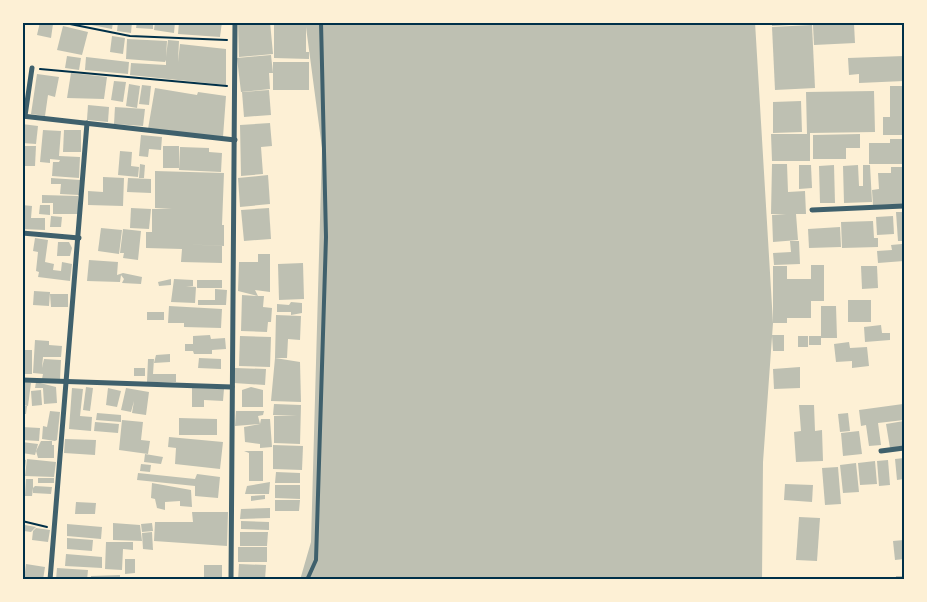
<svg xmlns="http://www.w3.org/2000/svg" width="927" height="602" font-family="'Playfair Display',serif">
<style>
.building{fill:#bec0b2}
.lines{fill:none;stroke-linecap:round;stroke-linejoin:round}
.path{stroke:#003049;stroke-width:2}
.service{stroke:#3f606c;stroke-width:4}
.minor{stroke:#3f606c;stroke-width:5}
.neatline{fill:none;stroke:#003049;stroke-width:2}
</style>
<rect width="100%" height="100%" fill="#fdf0d5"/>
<g class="building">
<path d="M40,22L53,24L51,38L37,35Z"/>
<path d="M76,22H113L112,29Z"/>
<path d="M118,22H132L131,33L117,31Z"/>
<path d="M137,22H153V29L136,28Z"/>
<path d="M155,22H175L174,33L154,30Z"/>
<path d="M179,22H222L220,37L178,34Z"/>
<path d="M238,22H270L273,54L239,57Z"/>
<path d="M274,22H755L773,323L763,462L762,580H300L311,542L322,148L306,27V52H309V59L274,58Z"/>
<path d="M772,22H789V25L772,26Z"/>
<path d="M854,24L855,43L814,45L813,25Z"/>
<path d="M812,25L815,88L775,90L772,27Z"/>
<path d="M63,26L88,32L82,55L57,50Z"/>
<path d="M112,36L125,38L123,54L110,52Z"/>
<path d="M127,39L167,41L166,57L168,40L179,41L178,62L180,44L226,49V85L130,75L131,63L166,65V60L165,62L126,59Z"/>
<path d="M271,55L273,73H269L270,89L241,92L237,58Z"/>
<path d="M67,56L81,58L79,70L65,68Z"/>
<path d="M904,56V81L859,83V74L849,75L848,58Z"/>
<path d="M86,57L129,62L128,74L85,70Z"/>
<rect x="273" y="62" width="36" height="28"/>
<path d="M71,73L107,77L104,99L67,98Z"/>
<path d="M37,74L59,77L55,97L48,95L45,116L31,114Z"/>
<path d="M114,81L126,82L123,102L111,100Z"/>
<path d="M129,84L140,86L137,108L126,106Z"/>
<path d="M142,85L151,86L149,105L139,104Z"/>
<path d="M890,86H904V135H883V117H890Z"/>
<path d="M155,88L197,95L198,92L226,96L223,137L148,129Z"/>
<path d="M269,90L271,115L244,117L242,92Z"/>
<path d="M874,91L875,132L810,133V161H772L771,134H807L806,92Z"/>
<path d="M801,101L802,132L773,133V102Z"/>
<path d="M88,105L109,107L108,122L87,120Z"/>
<path d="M115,107L145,109L143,126L114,124Z"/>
<path d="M270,123L272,146L261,147L263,174L241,176L240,125Z"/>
<path d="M22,124L38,126L36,144L22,143Z"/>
<path d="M43,130L61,131L59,156L80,157L79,178L52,176L53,162H59L60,160L50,159V163L40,162Z"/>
<path d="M64,130H81V152H63Z"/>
<path d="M860,134V148H846V159H813V135Z"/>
<path d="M141,135L162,137L161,150L149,149L148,157L139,156Z"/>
<path d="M890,139H904V164H869V143H890Z"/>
<path d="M23,146H36L35,166H23Z"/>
<rect x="163" y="146" width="16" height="22"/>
<path d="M180,147L209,148V152L222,153L221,172L179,170Z"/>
<path d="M120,151L132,152L131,166L139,167L138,177L118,175Z"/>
<path d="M140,164L145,165L144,178H139Z"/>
<path d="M772,164H787L788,192L805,191L806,214H796L798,240L773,242L772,215L786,214H771Z"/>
<path d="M799,165H811L812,188L799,189Z"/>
<path d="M834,165L835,203H820L819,166Z"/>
<path d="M858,165L859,186H863V165H870L872,202L844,203L843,166Z"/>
<path d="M891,167H904V204L873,205L872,190L879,189L878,173H891Z"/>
<path d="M155,171L224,173L222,225H224V246L181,244L222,246V263L181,262L182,249L146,248V232H152V209H172L155,208Z"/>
<path d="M268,175L270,204L240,207L238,178Z"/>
<path d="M103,177L124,178L123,206L88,205V191L103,192Z"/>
<path d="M51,178L80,180L79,195L60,194L61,184H51Z"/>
<path d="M128,178L151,179V193L127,192Z"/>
<path d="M42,195L78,196V214H53V203H42Z"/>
<path d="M22,205L32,206L31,218H45V230L22,229Z"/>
<path d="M40,205H50V215L39,214Z"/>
<path d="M131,208L151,209L149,229L130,228Z"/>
<path d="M269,208L271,239L244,241L241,210Z"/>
<path d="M896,212H904V241H898Z"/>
<path d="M51,216L62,217L61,227H50Z"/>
<path d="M893,216L894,234L877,235L876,217Z"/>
<path d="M873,221L874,238H878V247L842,248L841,222Z"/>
<path d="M840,227L841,247L809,248L808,229Z"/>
<path d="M101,228L122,230L119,254L98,251Z"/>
<path d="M123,229L141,231L138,260L123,258L124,253H120Z"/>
<path d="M35,238L48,240L45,262L54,264L53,270L61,271L62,262L72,264L70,281L38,277L39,272L36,271L38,252L33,251Z"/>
<path d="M790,241H799L800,264L774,265L773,253L791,252Z"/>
<path d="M58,242H69L72,248L70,256H57Z"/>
<path d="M902,244L904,245V261L878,263L877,251L892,250L891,245Z"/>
<path d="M258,254H270V292L255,290L258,296H264L263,307L272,308L271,322H268L267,332L241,331L242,295L258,296L238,291L239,262H258Z"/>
<path d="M89,260L118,262L117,275L123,273L142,277L141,284L122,283L124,279L121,275L120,282L87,281Z"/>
<path d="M303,263L304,299L279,300L278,264Z"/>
<path d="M811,265H824V301H811V318H787V323H773V266H787V279H811Z"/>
<path d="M861,266H877L878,288L862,289Z"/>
<path d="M171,279V285L159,286L158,282Z"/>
<path d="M174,279L193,280V286H186L196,287L195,303L171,302Z"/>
<rect x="197" y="280" width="25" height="8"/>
<path d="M215,289L227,290L226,305H198V300H215Z"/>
<path d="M34,291L50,292L49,306L33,305Z"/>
<path d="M50,294H68V307H51Z"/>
<rect x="848" y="300" width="23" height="22"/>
<path d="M291,302L302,303V313L291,315V312H277V304L289,305Z"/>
<path d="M169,306L222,309L221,328L184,327V323H168Z"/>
<path d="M821,306H836L837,338H821V345H809V336H821Z"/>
<rect x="147" y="312" width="17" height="8"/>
<path d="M276,315L301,316L300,340L288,339L287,358H275Z"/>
<path d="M881,325L882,333H890V340L865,342L864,327Z"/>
<path d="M210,335L211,339L225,338L226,349L212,350V354H194L193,351H185V344H193V336Z"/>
<path d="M772,335H784V351H773Z"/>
<path d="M240,336L271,337L270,367L239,366Z"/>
<rect x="798" y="336" width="10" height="11"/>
<path d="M35,340L49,341V345L62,346L61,357H43L42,368L44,359L61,360L60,380L42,379L43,374L33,373Z"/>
<path d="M849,342L850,348L867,347L869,366L852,368V361L836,362L834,344Z"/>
<rect x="22" y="350" width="10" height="24"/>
<path d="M170,354V362L154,363L156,355Z"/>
<path d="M199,358L221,359V369L198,368Z"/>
<path d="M275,358L300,362L301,402L271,401Z"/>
<path d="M148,359H154L153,374H176V382H147Z"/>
<path d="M800,367V388L774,389L773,369Z"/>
<rect x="134" y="368" width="11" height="8"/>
<path d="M235,368L266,369L265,385L234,383Z"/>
<path d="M22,382L31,383L28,406L22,405Z"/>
<path d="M36,382L56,387L57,403L44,404L43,388H35Z"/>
<path d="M86,387L93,388L90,411L83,410Z"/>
<path d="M251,387L263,390V407H242V390Z"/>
<path d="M72,388L83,389L80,416L92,417L91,431L69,429Z"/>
<path d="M108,388L121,391L117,407L106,405Z"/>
<path d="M126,388L149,392L146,415L132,413L134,401L131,412L121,410Z"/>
<path d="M192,388L224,389L223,401L204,400V407H192Z"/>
<path d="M41,390L42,405L32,406L31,391Z"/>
<path d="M274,404L301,405L300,444L274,443V416H297L273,415Z"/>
<path d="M903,404L904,420L878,423L881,445L869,446L866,425L861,426L859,410Z"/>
<path d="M799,405H814L815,431L822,430L823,461L796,462L794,432L801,431Z"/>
<path d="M22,406H27L26,414H22Z"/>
<path d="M50,411L60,412L57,440L55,441L42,439L43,426L47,427Z"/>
<path d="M236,411H264L263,415L258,416L260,424L235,426Z"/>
<path d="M97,413L121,415V422L96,420Z"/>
<path d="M848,413L850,431L840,432L838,414Z"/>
<path d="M179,418L217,419V435H179Z"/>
<path d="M261,419H270L272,447L260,448V444L245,442L244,427L260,424Z"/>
<path d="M122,420L143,422L141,440L150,441L148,454L119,450Z"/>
<path d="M904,421V446L890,448L886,424Z"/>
<path d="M95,422L119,424L118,433L94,431Z"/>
<path d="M22,427L40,428L39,441L22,440Z"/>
<path d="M859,431L862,454L843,456L841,433Z"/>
<path d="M169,437L223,442L220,469L175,464L176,448L168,447Z"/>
<path d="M65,439L96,440L95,455L64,453Z"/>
<path d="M41,441H52V445H54V458H38L36,451Z"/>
<path d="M22,442L38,444L35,455L22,453Z"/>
<path d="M273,445L303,446L302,470L273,469Z"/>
<path d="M244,451H263V481H249V453Z"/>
<path d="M145,454L163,457L161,464L144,462Z"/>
<path d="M904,458V479L897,480L895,459Z"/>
<path d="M22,459L26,460L24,476H22Z"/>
<path d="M27,459L56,462L54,477L25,476Z"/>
<path d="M888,460L890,485L879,486L877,461Z"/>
<path d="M875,461L877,484L860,485L858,463Z"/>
<path d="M856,463L859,492L843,493L840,465Z"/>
<path d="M141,464L151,465L150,472L140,471Z"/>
<path d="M838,467L841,504L825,505L822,468Z"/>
<path d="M276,472L300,473V483H275Z"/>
<path d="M138,473L195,479L197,474L220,477L218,498L195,496V486L137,480Z"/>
<rect x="38" y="478" width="16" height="5"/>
<path d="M26,479H33V488L35,486L52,487L51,494L33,493V488L32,496H25Z"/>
<path d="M270,482L269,494H245L247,486Z"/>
<path d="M152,483L191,490L192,507L180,506V501L165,502V510L157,508L155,499L151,498Z"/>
<path d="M785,484L813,485L812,502L784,500Z"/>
<path d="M275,485H300V499L275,498Z"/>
<path d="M22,491L25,497L24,513H22Z"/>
<path d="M265,495V499L251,501V496Z"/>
<path d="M275,500H300L299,511H275Z"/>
<path d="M76,502L96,503L95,514H75Z"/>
<path d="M270,508V518L240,519L241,509Z"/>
<path d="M192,512H228L227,546L154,541L155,522H193Z"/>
<path d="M799,517L820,518L817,561L796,560Z"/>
<path d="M241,521L269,522V530L241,529Z"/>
<path d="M113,523L140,525L142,541L113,540Z"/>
<path d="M152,523L153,531L142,532L141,524Z"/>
<path d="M67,524L102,527L101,539L67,536Z"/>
<path d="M25,525L36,527L31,532L24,531Z"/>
<path d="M36,528L50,530L48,542L32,540L33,531Z"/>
<path d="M152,532L153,550L143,549L142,533Z"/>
<path d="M240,532H268L267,546H240Z"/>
<path d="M67,538L93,540L92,551L67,549Z"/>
<path d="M904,540V559L895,560L893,541Z"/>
<path d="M106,542H133V550L123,549L122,570L105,569Z"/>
<rect x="238" y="547" width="29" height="15"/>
<path d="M66,554L102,557V568L65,566Z"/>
<path d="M125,559H135V573L125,574Z"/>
<path d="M26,564L45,567L43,580H24Z"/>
<path d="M239,564L266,565L265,580H238Z"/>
<rect x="204" y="565" width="18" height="15"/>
<path d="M57,568L88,570L87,580H56Z"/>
<path d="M120,575V580H91V576Z"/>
<rect x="896" y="576" width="8" height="4"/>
</g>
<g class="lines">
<g class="path">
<path d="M60,22L130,36L227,40"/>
<path d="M40,69L227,86"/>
<path d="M22,521L47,527"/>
</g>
<path class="service" d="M307,580L316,560L326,237L321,22"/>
<g class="minor">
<path d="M22,116L235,140"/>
<path d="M25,116L32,68"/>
<path d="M812,210L904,206"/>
<path d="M22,233L79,238"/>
<path d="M22,380L232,387"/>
<path d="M881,451L904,448"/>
<path d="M50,580L87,123"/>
<path d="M231,580L235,22"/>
</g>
</g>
<rect width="927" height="602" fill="none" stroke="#fdf0d5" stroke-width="48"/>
<rect x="24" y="24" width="879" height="554" class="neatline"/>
</svg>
